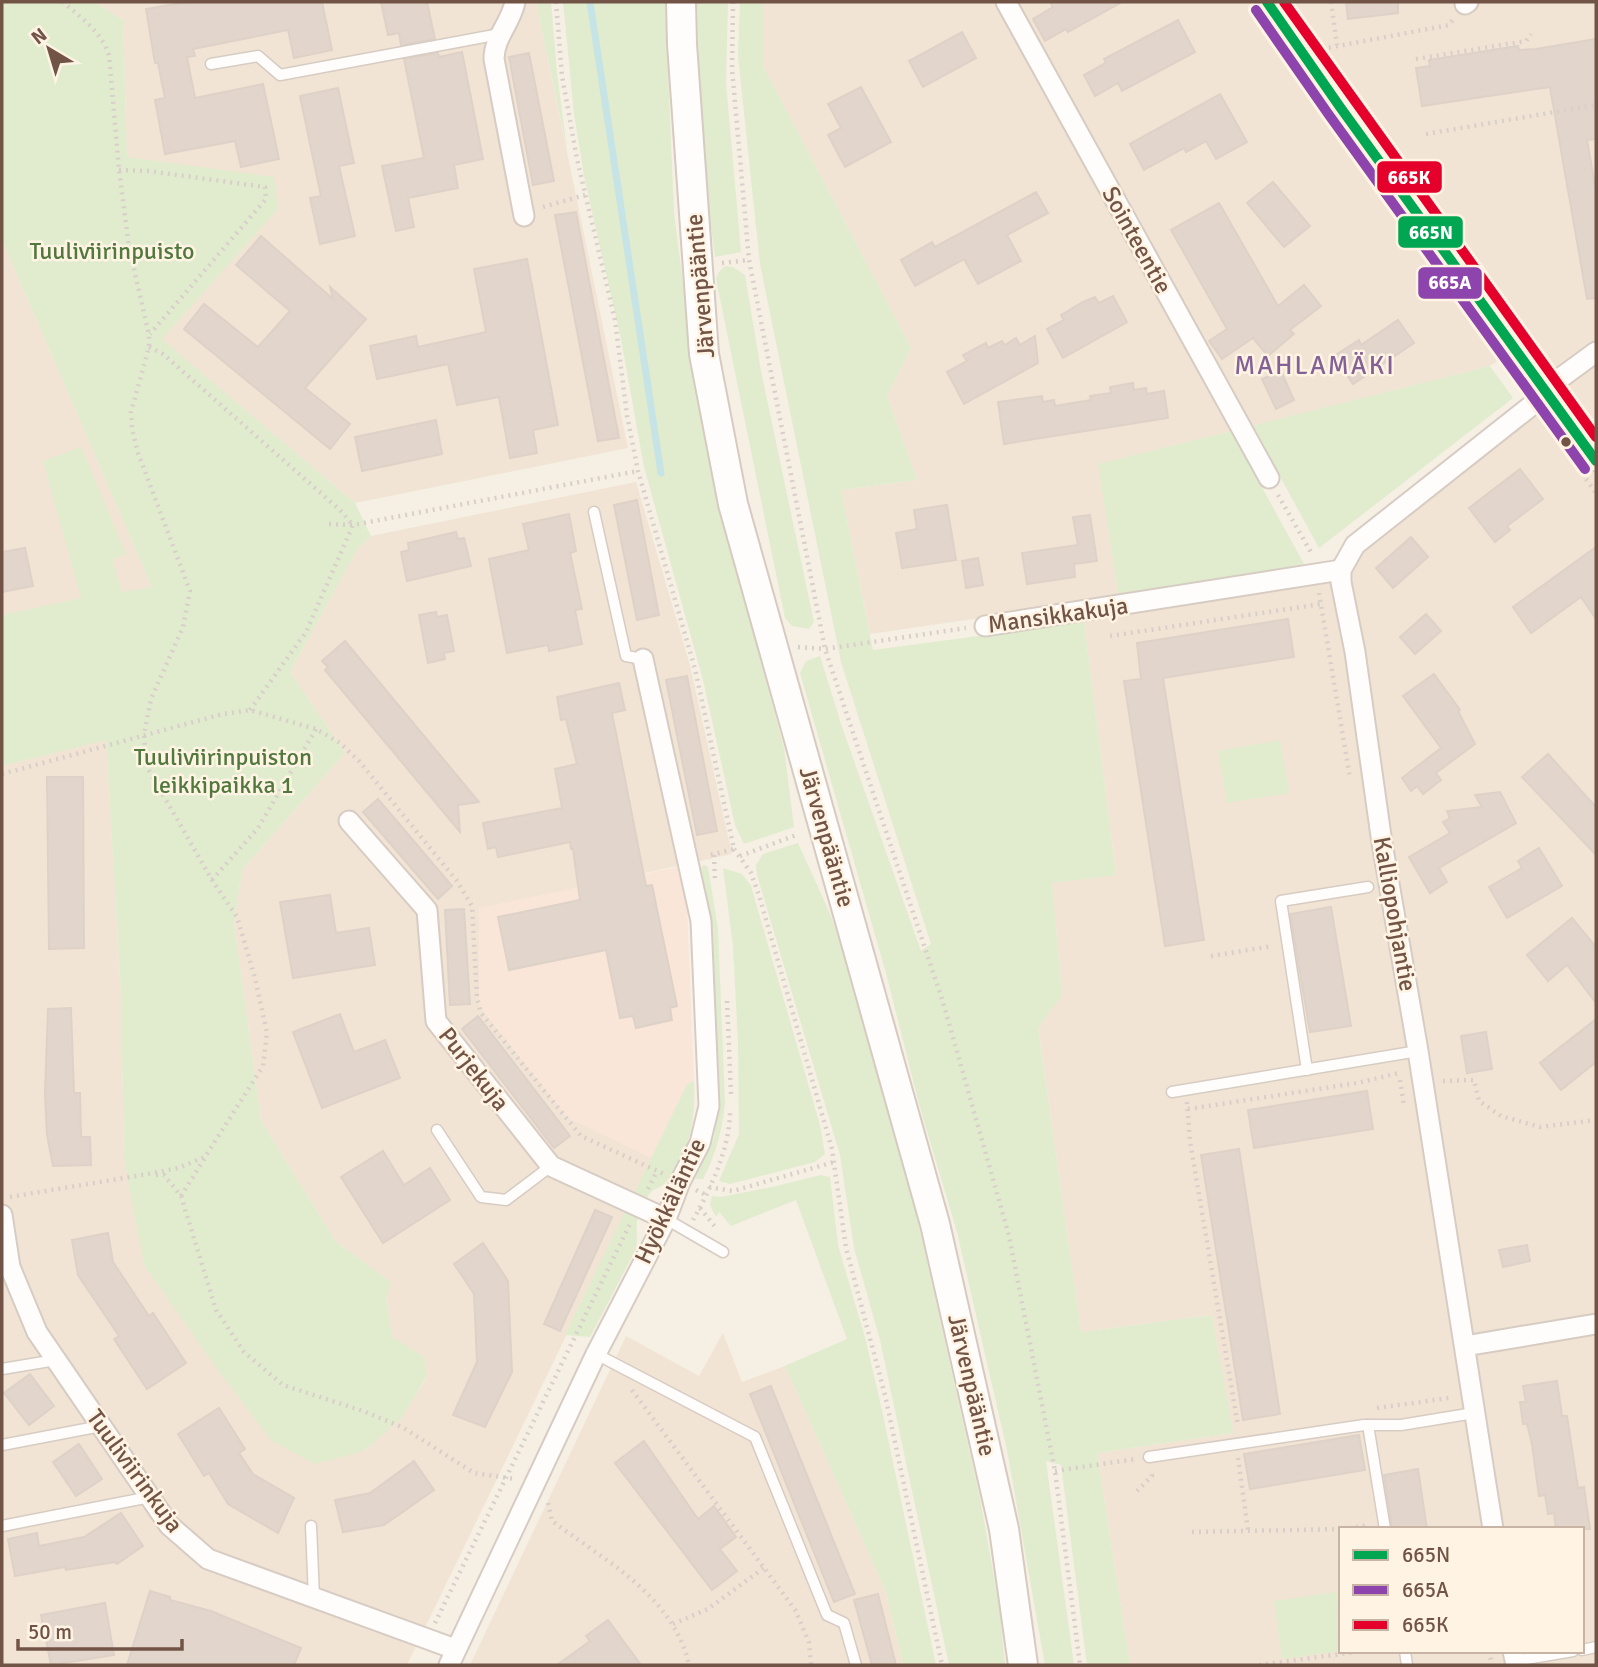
<svg xmlns="http://www.w3.org/2000/svg" width="1598" height="1667" font-family="Signika,sans-serif">
<style>
.residential{fill:#f2e4d4;fill-rule:evenodd}
.commercial{fill:#fae5d9}
.green{fill:#e1ecce}
.lines{fill:none;stroke-linecap:round;stroke-linejoin:round}
.stream{stroke:#c6e4e5;stroke-width:7}
.building{fill:#e2d6cc;stroke:#ded1c7;stroke-width:2}
.lane-casing{stroke:#d7ccc3;stroke-width:13}
.street-casing{stroke:#d7ccc3;stroke-width:23}
.secondary-casing{stroke:#d6cac1;stroke-width:32}
.path{stroke:#d9cfca;stroke-width:4.5;stroke-dasharray:2 5;stroke-linecap:butt}
.lane{stroke:#fefdfb;stroke-width:10}
.street{stroke:#fefdfb;stroke-width:19}
.secondary{stroke:#fefdfb;stroke-width:28}
.bus-1-casing{stroke:#fff4e4;stroke-width:16}
.bus-2-casing{stroke:#fff4e4;stroke-width:16}
.bus-3-casing{stroke:#fff4e4;stroke-width:16}
.bus-1{stroke:#00a651;stroke-width:10}
.bus-2{stroke:#8e44ad;stroke-width:10}
.bus-3{stroke:#e4002b;stroke-width:10}
.bus-dot{fill:#725446;stroke:#fff4e4;stroke-width:2.5}
.labels{text-anchor:middle;stroke-width:5;stroke-linejoin:round;paint-order:stroke}
.street-label{font-size:24px;fill:#725446;stroke:#fff4e4}
.park-label{font-size:24px;fill:#51783d;stroke:#fff4e4}
.neighbourhood-label{font-size:26px;letter-spacing:2px;fill:#836196;stroke:#fff4e4}
.line-badge{stroke:#fff4e4;stroke-width:2.5}
.badge-label{font-size:19px;text-anchor:middle;font-weight:bold;fill:#fff}
</style>
<rect width="100%" height="100%" fill="#f6efe4"/>
<g class="residential">
<path d="M95,2H536L628,448L355,503L161,339L277,209L127,157L123,20Z"/>
<path d="M763,2H1596V1665H1130L1097,1453L1232,1433L1212,1315L1081,1332L1038,1027L1062,995L1052,883L1116,874L1084,622L1311,583L1356,553L1560,390L1525,343L1490,366L1099,464L1119,598L870,634L841,490L917,480L887,396L911,348L763,66ZM1341,1529H1582V1651H1341Z"/>
<path d="M2,240L152,587L2,615Z"/>
<path d="M636,482L690,665L732,854L479,909L567,1117L652,1158L407,1665H2V766L106,739L121,993L124,1159L364,1451L401,1418L427,1377L392,1337L386,1299L390,1282L336,1242L261,1121L234,923L242,870L345,753L290,672L358,548L371,536Z"/>
<path d="M723,1333L742,1382L785,1366L886,1592L903,1665H470L626,1336L699,1376Z"/>
</g>
<path class="commercial" d="M678,867L687,910L694,1081L687,1084L652,1158L567,1117L479,1006V908Z"/>
<g class="green">
<path d="M2,2H95L123,20L127,157L274,177L278,209L162,339L355,503L371,536L358,548L290,672L345,753L242,870L234,923L261,1121L336,1242L391,1282L386,1299L392,1337L424,1357L427,1376L401,1419L364,1451L315,1464L272,1441L220,1373L144,1265L124,1159L121,993L106,740L2,766V615L81,598L43,461L81,447L126,554L112,560L122,592L152,587L2,240Z"/>
<path d="M536,2H551L557,73L567,150Z"/>
<path d="M563,2H665L674,213L694,371L729,543L784,748L794,827L744,844L735,825L703,680L644,467L621,339L584,176L574,114Z"/>
<path d="M697,2H728L726,83L741,252L715,257C703,173 699,87 697,2Z"/>
<path d="M740,2H763V66L911,348L887,396L917,480L841,490L873,650L1084,622L1116,875L1052,883L1062,995L1038,1028L1081,1332L1212,1315L1233,1433L1097,1453L1130,1665H1087L1061,1465L1046,1461L1074,1665H1045L1007,1450L957,1232L919,1104L886,973L800,673L806,661L820,656L842,727L921,951L931,944L841,662L760,264L738,56Z"/>
<path d="M725,266L733,267L745,275L761,371L814,622L809,629L792,626L785,618L716,279L719,272Z"/>
<path d="M1490,366L1513,398L1319,548L1277,471L1250,426Z"/>
<path d="M1231,431L1304,564L1119,598L1098,464Z"/>
<path d="M1280,740L1289,793L1227,803L1218,751Z"/>
<path d="M798,843L831,916L853,982L917,1217L980,1498L1000,1611L1005,1665H949L880,1340L854,1248L840,1155L757,875L756,865L763,854Z"/>
<path d="M704,865L708,867L718,929L725,1103C722,1131 716,1154 703,1179H695L714,1138L719,1110L713,931L701,867Z"/>
<path d="M723,868L742,874L751,886L820,1125L825,1154L815,1162L730,1184L719,1181L739,1134L738,1043L733,946Z"/>
<path d="M694,1081C696,1118 690,1153 665,1183C661,1188 655,1188 651,1192C646,1197 638,1215 637,1222C636,1231 638,1238 636,1249L590,1337L565,1335L687,1084Z"/>
<path d="M821,1175L830,1177L838,1245L866,1341L881,1406L936,1665H903L886,1592L785,1366L847,1339L796,1200L731,1226L719,1212L716,1217L710,1205L712,1196L721,1197L772,1187Z"/>
<path d="M1336,1592L1341,1624V1651L1282,1659L1274,1601Z"/>
</g>
<g class="lines">
<path class="stream" d="M590,2L661,473"/>
</g>
<g class="building">
<path d="M187,2H322L332,50L294,58L288,30L193,49L195,56L187,57L195,98L263,84L279,159L241,167L235,141L165,154L155,100L165,98L158,63H155L146,9Z"/>
<path d="M381,2H427L435,39L401,45L399,33L388,35Z"/>
<path d="M1050,2H1122L1068,32L1066,29L1045,41L1033,19L1053,7Z"/>
<path d="M1346,2H1398V13L1348,19Z"/>
<path d="M1178,20L1195,52L1122,91L1118,83L1095,96L1084,75L1106,63L1104,59Z"/>
<path d="M962,32L976,58L923,87L909,61Z"/>
<path d="M1596,39V139L1587,140L1596,191V298L1587,299L1550,87L1422,106L1416,68L1430,66L1429,60L1518,46L1519,50L1536,49Z"/>
<path d="M462,52L483,159L454,165L458,188L408,198L414,227L396,231L382,166L424,158L404,59L438,53L439,57Z"/>
<path d="M529,53L554,181L533,185L509,57Z"/>
<path d="M861,87L891,142L845,167L828,135L841,128L828,104Z"/>
<path d="M338,88L354,163L339,166L355,236L320,244L310,198L321,196L300,96Z"/>
<path d="M1220,94L1247,142L1216,159L1206,141L1186,152L1184,148L1144,170L1130,144Z"/>
<path d="M1273,182L1310,226L1284,247L1247,203Z"/>
<path d="M1036,192L1048,213L1007,235L1021,261L978,284L964,259L915,286L901,260L932,242L935,247Z"/>
<path d="M1219,203L1278,306L1304,285L1321,306L1290,330L1294,334L1268,356L1253,338L1222,359L1209,341L1227,329L1171,230Z"/>
<path d="M576,212L619,438L598,441L555,215Z"/>
<path d="M261,236L333,299L330,287L366,319L305,388L350,424L330,449L184,329L204,304L258,347L290,311L236,265Z"/>
<path d="M527,259L558,425L533,430L537,453L510,458L499,397L457,405L448,364L377,379L370,346L416,336L418,347L486,332L474,269Z"/>
<path d="M1113,296L1127,322L1063,358L1047,329L1064,320L1061,315L1083,302L1095,297L1099,303Z"/>
<path d="M1398,320L1414,343L1353,384L1334,356L1359,340L1361,345Z"/>
<path d="M1035,336L1038,363L964,404L947,372L967,361L963,355L986,343L988,348L1002,341L1005,345L1016,338L1020,345Z"/>
<path d="M1281,371L1294,400L1276,409L1262,379Z"/>
<path d="M1133,383L1134,390L1146,388L1147,394L1164,391L1168,418L1004,444L998,402L1042,396L1043,402L1054,400L1055,406L1091,400L1090,396L1111,393L1110,387Z"/>
<path d="M436,420L442,454L362,471L355,437Z"/>
<path d="M1520,469L1543,499L1507,526L1510,530L1495,542L1469,508Z"/>
<path d="M637,500L659,615L637,620L614,505Z"/>
<path d="M947,505L956,560L902,568L896,533L917,529L914,510Z"/>
<path d="M569,514L576,551L570,553L582,609L575,610L582,644L549,651L548,645L507,653L489,559L529,550L523,524Z"/>
<path d="M1090,515L1097,561L1074,564L1075,577L1027,584L1022,553L1078,545L1073,517Z"/>
<path d="M456,532L458,539L464,538L471,566L407,581L401,552L409,550L408,543Z"/>
<path d="M1411,537L1428,557L1393,588L1376,568Z"/>
<path d="M1596,547V619L1581,597L1531,633L1513,607Z"/>
<path d="M25,548L33,586L2,592V552Z"/>
<path d="M978,558L983,585L966,588L962,561Z"/>
<path d="M436,612L437,617L447,615L454,651L444,653L445,659L428,663L419,615Z"/>
<path d="M1426,614L1441,631L1415,654L1400,637Z"/>
<path d="M1288,619L1294,657L1163,678L1204,940L1165,946L1124,681L1141,679L1137,643Z"/>
<path d="M345,641L479,802L458,805L460,832L325,670L328,667L322,661Z"/>
<path d="M1434,674L1460,710L1458,711L1475,744L1436,773L1441,780L1423,794L1417,786L1411,791L1402,778L1441,748L1403,696Z"/>
<path d="M687,676L717,831L697,835L666,680Z"/>
<path d="M619,683L625,710L612,713L646,886L652,885L677,1006L670,1008L672,1020L636,1028L633,1016L620,1018L606,950L509,970L498,917L580,900L573,849H571L570,842L498,857L496,847L488,849L483,823L562,808L555,769L577,764L566,719L561,720L557,697Z"/>
<path d="M1548,754L1596,807V855L1522,777Z"/>
<path d="M47,777H83L84,948L49,949Z"/>
<path d="M1500,792L1516,823L1439,868L1447,882L1430,893L1409,857L1450,833L1443,822L1450,818L1447,811L1482,807L1475,795Z"/>
<path d="M378,799L452,886L438,899L363,812Z"/>
<path d="M1539,848L1562,886L1507,918L1489,887L1522,868L1518,861Z"/>
<path d="M330,895L336,933L369,928L375,965L293,978L280,902Z"/>
<path d="M1331,907L1351,1026L1310,1032L1290,914Z"/>
<path d="M464,909L470,1004L450,1005L445,910Z"/>
<path d="M1572,918L1596,947V1003L1567,965L1548,981L1527,955Z"/>
<path d="M71,1008L74,1093H80L81,1137H90L91,1165L53,1166L47,1135L45,1094L48,1009Z"/>
<path d="M340,1014L354,1052L385,1040L400,1078L322,1108L293,1032Z"/>
<path d="M478,1016L570,1136L554,1148L462,1029Z"/>
<path d="M1596,1019V1062L1561,1090L1540,1063Z"/>
<path d="M1486,1032L1492,1069L1467,1073L1461,1036Z"/>
<path d="M1367,1091L1373,1129L1254,1148L1248,1110Z"/>
<path d="M1239,1149L1280,1414L1243,1420L1201,1155Z"/>
<path d="M383,1151L404,1185L430,1168L450,1200L383,1243L341,1177Z"/>
<path d="M595,1210L612,1217L560,1331L544,1324Z"/>
<path d="M108,1233L113,1262L149,1316L153,1313L186,1363L147,1389L114,1339L119,1336L78,1275L72,1240Z"/>
<path d="M483,1243L508,1281L512,1372L485,1427L453,1415L477,1362L474,1294L454,1264Z"/>
<path d="M1527,1245L1530,1261L1503,1267L1499,1250Z"/>
<path d="M30,1374L54,1406L29,1425L4,1393Z"/>
<path d="M1557,1381L1562,1416H1567L1578,1488L1584,1487L1590,1529H1556L1554,1513L1548,1514L1545,1495L1539,1496L1532,1444L1527,1424H1523L1520,1402H1526L1523,1386Z"/>
<path d="M771,1386L855,1594L834,1602L750,1394Z"/>
<path d="M219,1408L245,1449L239,1453L253,1474L294,1498L278,1533L228,1504L209,1473L204,1476L178,1434Z"/>
<path d="M1359,1435L1365,1470L1250,1489L1244,1454Z"/>
<path d="M644,1441L698,1519L714,1506L736,1537L720,1549L737,1571L712,1590L615,1463Z"/>
<path d="M79,1444L102,1479L76,1496L53,1462Z"/>
<path d="M414,1461L434,1490L384,1525L343,1532L335,1500L370,1493Z"/>
<path d="M1418,1469L1427,1529H1392L1384,1475Z"/>
<path d="M121,1513L143,1546L117,1564L115,1562L66,1570L65,1567L15,1576L8,1539L37,1533L39,1546L84,1537Z"/>
<path d="M150,1591L170,1597V1600L211,1611L301,1648L294,1665H127Z"/>
<path d="M878,1594L896,1665H872L854,1600Z"/>
<path d="M105,1603L114,1655L51,1665L41,1615Z"/>
<path d="M608,1620L641,1665H557L590,1641L586,1636Z"/>
</g>
<g class="lines">
<defs>
<g id="lane">
<path d="M211,64L258,56L280,75L500,34"/>
<path d="M594,512L626,656L643,659"/>
<path d="M1307,1070L1281,901L1368,887"/>
<path d="M1172,1092L1418,1051"/>
<path d="M437,1130L481,1197L506,1200L551,1166"/>
<path d="M666,1219L723,1252"/>
<path d="M596,1354L755,1437L827,1615L844,1623L856,1665"/>
<path d="M2,1369L56,1360"/>
<path d="M1368,1425L1385,1529"/>
<path d="M2,1445L101,1426"/>
<path d="M1149,1457L1364,1425H1401L1474,1413"/>
<path d="M2,1526L150,1497"/>
<path d="M311,1526L314,1598"/>
<path d="M1582,1650L1596,1647"/>
<path d="M1405,1651L1407,1665"/>
<path d="M1515,1661L1573,1651"/>
</g>
<g id="street">
<path d="M515,2C511,23 494,37 494,59L524,216"/>
<path d="M1006,2L1269,478"/>
<path d="M1267,2L1340,107L1596,461"/>
<path d="M1465,4L1468,2"/>
<path d="M985,626L1341,570"/>
<path d="M349,821L427,910L436,1021L551,1166L666,1219"/>
<path d="M2,1215L10,1267L37,1332L169,1525L208,1559L455,1649"/>
<path d="M1465,1346L1596,1324"/>
<path d="M1493,1529L1418,1051L1382,843L1355,652L1341,582V570L1355,545L1532,405L1544,390L1596,352"/>
<path d="M1513,1651L1516,1665"/>
<path d="M449,1665L596,1354L666,1219L680,1182L700,1143L709,1106L701,921L643,659"/>
</g>
<path id="secondary" d="M681,2L682,44L704,354L733,504L935,1224L1004,1529L1023,1665"/>
</defs>
<use href="#lane" class="lane-casing"/>
<use href="#street" class="street-casing"/>
<use href="#secondary" class="secondary-casing"/>
<g class="path">
<path d="M556,2L562,76L577,159L615,320L627,416L638,471L695,669L734,849L707,856"/>
<path d="M733,2L732,69L749,260L825,649L943,1002L1009,1236L1055,1471L1080,1665"/>
<path d="M1331,2L1337,45"/>
<path d="M1322,49L1449,25L1454,18"/>
<path d="M1416,59L1526,41L1531,34"/>
<path d="M1426,134L1596,105"/>
<path d="M119,170L148,171L265,187L266,199L150,334"/>
<path d="M543,207L585,195"/>
<path d="M722,263L749,260"/>
<path d="M149,347L163,354L340,510L353,525"/>
<path d="M1586,479L1596,493"/>
<path d="M1278,495L1312,554"/>
<path d="M329,524L352,525"/>
<path d="M1319,593L1350,778"/>
<path d="M1110,636L1321,604"/>
<path d="M798,647L825,649L966,628"/>
<path d="M250,710L306,632L353,525L638,471"/>
<path d="M2,774L223,714L250,710L316,729L340,743L359,761L457,881L472,906L477,998L481,1013L581,1136L664,1174"/>
<path d="M734,849L751,873L759,895L832,1149L846,1248L885,1395L942,1665"/>
<path d="M714,855L715,882"/>
<path d="M740,856L799,834"/>
<path d="M212,880L258,828L316,729"/>
<path d="M1211,956L1273,946"/>
<path d="M727,1001L731,1094"/>
<path d="M1400,1080L1404,1106"/>
<path d="M1443,1081L1474,1080L1479,1101L1501,1116L1540,1127L1596,1120"/>
<path d="M1187,1102L1190,1141L1238,1426"/>
<path d="M1188,1109L1357,1083L1399,1073"/>
<path d="M156,1175H164L181,1196L216,1310L244,1352L283,1385L363,1411L402,1427L474,1473L515,1479"/>
<path d="M709,1187L733,1191L834,1162"/>
<path d="M648,1189L657,1171"/>
<path d="M696,1190L706,1195"/>
<path d="M181,1196L205,1158"/>
<path d="M10,1197L148,1174L178,1168L205,1157L263,1066L267,1033L255,978L237,917L212,880L147,767L144,735L151,699L183,627L190,591L138,453L132,429L131,412L149,347V335L129,247L119,170L109,55C101,31 81,18 63,2"/>
<path d="M700,1208L717,1229"/>
<path d="M693,1220C711,1188 729,1150 730,1113"/>
<path d="M632,1390L796,1611L809,1643L811,1665"/>
<path d="M1377,1408L1449,1398"/>
<path d="M1238,1458L1248,1530"/>
<path d="M1055,1471L1136,1459"/>
<path d="M1137,1491L1152,1476L1151,1470"/>
<path d="M548,1503L552,1521C604,1560 674,1596 689,1665"/>
<path d="M1342,1529L1369,1525"/>
<path d="M1192,1532L1341,1529"/>
<path d="M435,1623L631,1222"/>
<path d="M673,1624L708,1609L765,1567"/>
<path d="M1489,1651L1492,1665"/>
<path d="M1259,1665L1363,1651"/>
</g>
<use href="#lane" class="lane"/>
<use href="#street" class="street"/>
<use href="#secondary" class="secondary"/>
<defs>
<path id="bus-1" d="M1267,2L1340,107L1596,461"/>
<path id="bus-2" d="M1256,10L1329,115L1585,469"/>
<path id="bus-3" d="M1284,2L1596,437"/>
</defs>
<use href="#bus-1" class="bus-1-casing"/>
<use href="#bus-2" class="bus-2-casing"/>
<use href="#bus-3" class="bus-3-casing"/>
<use href="#bus-1" class="bus-1"/>
<use href="#bus-2" class="bus-2"/>
<use href="#bus-3" class="bus-3"/>
</g>
<circle class="bus-dot" cx="1566" cy="442" r="6"/>
<g class="labels">
<g class="street-label">
<text transform="translate(1137 240) rotate(61)" y="8">Sointeentie</text>
<text transform="translate(700 286) rotate(-95)" y="8">Järvenpääntie</text>
<text transform="translate(1058 615) rotate(-8)" y="8">Mansikkakuja</text>
<text transform="translate(827 837) rotate(74)" y="8">Järvenpääntie</text>
<text transform="translate(1395 914) rotate(80)" y="8">Kalliopohjantie</text>
<text transform="translate(474 1069) rotate(52)" y="8">Purjekuja</text>
<text transform="translate(670 1201) rotate(-65)" y="8">Hyökkäläntie</text>
<text transform="translate(972 1385) rotate(77)" y="8">Järvenpääntie</text>
<text transform="translate(135 1471) rotate(54)" y="8">Tuuliviirinkuja</text>
</g>
<g class="park-label">
<text x="112" y="259">Tuuliviirinpuisto</text>
<text x="223" y="765">Tuuliviirinpuiston<tspan x="223" dy="28">leikkipaikka 1</tspan></text>
</g>
<g class="neighbourhood-label">
<text x="1315" y="374">MAHLAMÄKI</text>
</g>
</g>
<g class="line-badge">
<rect x="1376" y="160" width="67" height="34" rx="7" fill="#e4002b"/>
<rect x="1397" y="215" width="67" height="34" rx="7" fill="#00a651"/>
<rect x="1417" y="266" width="66" height="34" rx="7" fill="#8e44ad"/>
</g>
<g class="badge-label">
<text x="1409" y="184">665K</text>
<text x="1431" y="239">665N</text>
<text x="1450" y="289">665A</text>
</g>
<rect width="1598" height="1667" fill="none" stroke="#725446" stroke-width="7"/>
<rect x="1339" y="1527" width="245" height="126" fill="#fff4e4" stroke="#c7b4a5" stroke-width="2"/>
<rect x="1353" y="1550" width="35" height="10" fill="#00a651" stroke="#c7b4a5" stroke-width="2"/>
<text x="1402" y="1562" font-size="21" fill="#725446">665N</text>
<rect x="1353" y="1585" width="35" height="10" fill="#8e44ad" stroke="#c7b4a5" stroke-width="2"/>
<text x="1402" y="1597" font-size="21" fill="#725446">665A</text>
<rect x="1353" y="1620" width="35" height="10" fill="#e4002b" stroke="#c7b4a5" stroke-width="2"/>
<text x="1402" y="1632" font-size="21" fill="#725446">665K</text>
<g transform="translate(49 49) rotate(322)" stroke="#fff4e4" stroke-width="5" paint-order="stroke">
<path d="M0-5L12 26L0 18L-12 26Z" fill="#725446"/>
<text y="-10" font-size="19" font-weight="bold" text-anchor="middle" fill="#725446">N</text>
</g>
<path d="M18 1639v10h164v-10" fill="none" stroke="#725446" stroke-width="3.5"/>
<text x="28" y="1639" font-size="21" fill="#725446" stroke="#fff4e4" stroke-width="5" paint-order="stroke">50 m</text>
</svg>
